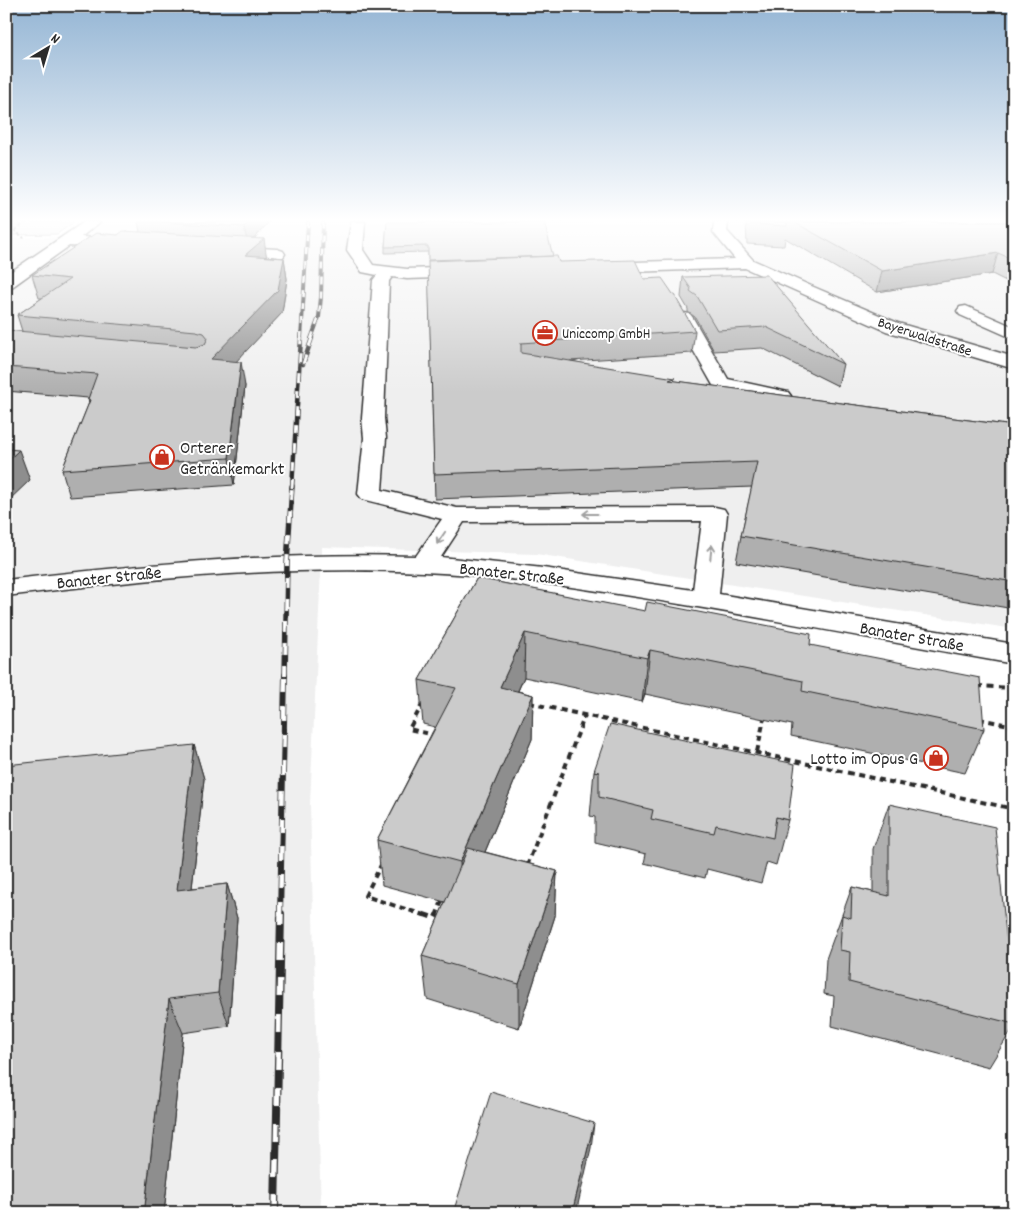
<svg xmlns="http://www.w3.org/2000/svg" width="1020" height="1219" font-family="Dekko,sans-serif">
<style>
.built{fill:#efefef}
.green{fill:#e0e0e0;stroke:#868686}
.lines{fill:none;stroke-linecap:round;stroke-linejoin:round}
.minor-casing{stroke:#2b2b2b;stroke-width:3}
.path-far2{stroke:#2b2b2b;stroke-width:2;stroke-dasharray:3 2.5;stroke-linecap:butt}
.path-far1{stroke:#2b2b2b;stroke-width:4;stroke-dasharray:6 4.5;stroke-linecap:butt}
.path{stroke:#2b2b2b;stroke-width:5;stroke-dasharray:8 5.5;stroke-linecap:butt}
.minor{fill:#fff;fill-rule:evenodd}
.rail-far4-casing{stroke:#2b2b2b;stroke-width:4}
.rail-far3-casing{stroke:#2b2b2b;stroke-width:4.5}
.rail-far2-casing{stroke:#2b2b2b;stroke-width:5.5}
.rail-far1-casing{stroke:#2b2b2b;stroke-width:6}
.rail-casing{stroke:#2b2b2b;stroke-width:8}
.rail-far4{stroke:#fff;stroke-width:2.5;stroke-dasharray:7;stroke-linecap:butt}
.rail-far3{stroke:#fff;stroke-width:3;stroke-dasharray:9;stroke-linecap:butt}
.rail-far2{stroke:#fff;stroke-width:4;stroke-dasharray:11;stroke-linecap:butt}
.rail-far1{stroke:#fff;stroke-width:4.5;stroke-dasharray:14;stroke-linecap:butt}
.rail{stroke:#fff;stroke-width:5.5;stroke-dasharray:18;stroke-linecap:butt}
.wall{fill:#afafaf;stroke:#2b2b2b}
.shaded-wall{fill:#8e8e8e;stroke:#2b2b2b}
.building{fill:#cbcbcb;stroke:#2b2b2b}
.oneway{stroke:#a0a0a0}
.labels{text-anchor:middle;stroke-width:4;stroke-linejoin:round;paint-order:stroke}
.far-poi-label{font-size:15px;fill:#2b2b2b;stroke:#fff;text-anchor:start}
.far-street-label{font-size:15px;fill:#2b2b2b;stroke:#fff}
.poi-label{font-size:18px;fill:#2b2b2b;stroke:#fff;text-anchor:start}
.street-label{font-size:18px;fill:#2b2b2b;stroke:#fff}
</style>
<rect width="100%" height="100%" fill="#fff"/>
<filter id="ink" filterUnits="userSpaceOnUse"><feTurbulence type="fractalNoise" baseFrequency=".02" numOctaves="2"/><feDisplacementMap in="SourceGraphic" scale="10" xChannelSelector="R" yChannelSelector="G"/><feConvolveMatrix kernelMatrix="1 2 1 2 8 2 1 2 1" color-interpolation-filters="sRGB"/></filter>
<g filter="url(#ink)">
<path class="built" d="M78,222H1014V629L536,554L322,547L310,804L321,1213H6V243L14,238L58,237Z"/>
<path class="green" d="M6,222H74L57,234L12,235L6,239Z"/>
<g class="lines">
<defs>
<g id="minor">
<path d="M84,222H100L81,237L119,239L124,241L127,244L124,247L119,249L69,246L12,287L6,288V275Z"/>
<path d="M351,222H365L363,250L373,265L407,269L466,267L472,269L474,272L472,275L466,277L407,279L392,277L389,281L384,418L386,438L382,490L457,508L715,507L724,509L727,514L719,594L1014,644V664C888,642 763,617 637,597C566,586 495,575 424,572C284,565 145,579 6,596V580C142,564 278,552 416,556L442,519L362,499L358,494L364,438L362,418L373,280L377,275L362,272L347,250ZM702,521L693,590L543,568L441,557L464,522Z"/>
<path d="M714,222H728L727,231L753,260L809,285L898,323L1014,357V369L886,331L745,268L601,273L595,271L593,268L595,265L601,263L735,259L713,232Z"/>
<path d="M229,246L277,249L283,251L285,254L283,257L277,259L224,254L221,251L224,248Z"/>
<path d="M966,306L1014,327V339L960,315L957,311L960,307Z"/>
<path d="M684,313L690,314L693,318L728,379L788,392L791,396L788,400L781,402L714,387L675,318L678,314Z"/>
</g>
</defs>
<use href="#minor" class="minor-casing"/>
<g class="path-far2">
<path d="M14,230L24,238"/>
<path d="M6,236L26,222"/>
</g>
<g class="path-far1">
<path d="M977,686L1014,688"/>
<path d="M423,703L409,729L434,735"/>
<path d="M529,703L1014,809"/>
<path d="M979,719L1014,726"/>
<path d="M757,752L764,719"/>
<path d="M382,863L365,896L427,916"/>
<path d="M527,866L585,715"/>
<path d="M436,916L442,901"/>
</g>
<path class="path" d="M423,914L435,918L437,914"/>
<use href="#minor" class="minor"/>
<defs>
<g id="rail-far4">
<path d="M301,339L308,222"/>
<path d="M311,339L319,317L321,297L323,222"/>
</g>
<g id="rail-far3">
<path d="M303,364L312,338"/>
<path d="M292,488L301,338"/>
</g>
<path id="rail-far2" d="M285,676L287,564L292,486"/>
<path id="rail-far1" d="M280,916L285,675"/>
<path id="rail" d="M275,1213L281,914"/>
</defs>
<use href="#rail-far4" class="rail-far4-casing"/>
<use href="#rail-far3" class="rail-far3-casing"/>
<use href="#rail-far2" class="rail-far2-casing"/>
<use href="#rail-far1" class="rail-far1-casing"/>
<use href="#rail" class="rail-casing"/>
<use href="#rail-far4" class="rail-far4"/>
<use href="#rail-far3" class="rail-far3"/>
<use href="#rail-far2" class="rail-far2"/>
<use href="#rail-far1" class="rail-far1"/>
<use href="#rail" class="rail"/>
</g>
<g class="wall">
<path d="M138,222H269L254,239H264L266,256L284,258L287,279L282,313L236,361L245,386L234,485L70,497L62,470L89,403L88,399V398L6,391V330L22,331L17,315L42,298H39L32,275L118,235L140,232Z"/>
<path d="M387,222L559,262L644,279L673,294L695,331L692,353L570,361L675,381L1014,426V609L736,562L741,536L752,487L435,499L428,252L385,253V247Z"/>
<path d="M746,222H1014V285L992,274L877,292L785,238L784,246L747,244Z"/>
<path d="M683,277L843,364L838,386L762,348L714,351L695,317L688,312V309L681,297Z"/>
<path d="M477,578L810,645L984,729L965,773L791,736L792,725L645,694L642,702L524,677L518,691L533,695L532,739L485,852L557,871L555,916L519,1028L427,999L422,956L445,902L382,885L377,840L435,727L423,724L419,680Z"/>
<path d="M194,745L204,779L192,888L227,884L237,918L229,1026L183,1033L164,1213H6Z"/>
<path d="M594,771L788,820L776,865L767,862L761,883L707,869L705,878L644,863L646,854L595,842V817L590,816Z"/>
<path d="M889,804L1014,1011V1026L989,1067L832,1026L834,996L824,994L826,959L852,887L873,892V849Z"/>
</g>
<g class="shaded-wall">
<path d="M249,222H269L248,245L244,227Z"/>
<path d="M264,239L267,260L245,255Z"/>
<path d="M998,253L992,274L877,292L882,271Z"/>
<path d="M284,258L287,279L282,313L216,383L211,359Z"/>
<path d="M241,362L245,386L234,485L229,458Z"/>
<path d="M19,450L30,480L6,503V462Z"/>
<path d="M525,633L524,677L500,731V687Z"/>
<path d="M650,650L645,694L642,702L647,658Z"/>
<path d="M533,695L532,739L462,907L460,862Z"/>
<path d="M194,745L204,779L188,924L177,890Z"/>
<path d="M557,871L555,916L519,1028V984Z"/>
<path d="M227,884L237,918L229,1026L218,993Z"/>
<path d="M169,999L183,1033L164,1213H149L145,1206Z"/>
<path d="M594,1123L591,1148L576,1213H572Z"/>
</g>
<g class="building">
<path d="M161,222H249L244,227Z"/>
<path d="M387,222H544L553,256L428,260V246L385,247Z"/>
<path d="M750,222H787V226L750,224Z"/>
<path d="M794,222H1014V260L998,253L882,271Z"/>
<path d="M123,231L264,239L245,255L284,258L278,290L211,359L241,362L229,458L62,470L90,400L88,399L97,374L6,367V330L196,347L205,344L208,338L204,333L196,331L17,315L70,279L32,275L96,233L118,235Z"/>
<path d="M557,256L559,262L635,260L644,279L662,278L673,294L676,296V298L695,331L521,343V353L675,378L669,380L1014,426V582L741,536L757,462L434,474L428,261Z"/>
<path d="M767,275L843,364L766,327L717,330L697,296L690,291L691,289L683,277Z"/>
<path d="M6,449L19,450L6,462Z"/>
<path d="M477,578L645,611L647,602L811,634L810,645L980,678L984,729L802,691L803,681L650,650L647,658L525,633L500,687L533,695L460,862L377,840L456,688L419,680Z"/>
<path d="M610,724L795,764L788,820L776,817L773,838L716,825L714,833L651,819L653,810L599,797V772L594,771Z"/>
<path d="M194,745L177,890L227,884L218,993L169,999L145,1206L100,1213H6V765Z"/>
<path d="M889,804L995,827L1014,1011V1024L849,982L850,952L840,950L842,915L851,918L852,887L889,896Z"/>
<path d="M468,848L557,871L519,984L422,956Z"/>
<path d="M491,1092L594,1123L572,1213H453Z"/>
</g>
<defs><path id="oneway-shaft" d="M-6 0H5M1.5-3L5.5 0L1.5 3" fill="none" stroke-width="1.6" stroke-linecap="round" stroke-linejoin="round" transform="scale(1.25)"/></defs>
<g class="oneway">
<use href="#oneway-shaft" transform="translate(590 514) rotate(180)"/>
<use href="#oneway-shaft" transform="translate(441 538) rotate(124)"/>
<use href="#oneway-shaft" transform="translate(711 552) rotate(-84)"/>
</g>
</g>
<linearGradient id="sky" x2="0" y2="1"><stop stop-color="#94b5d4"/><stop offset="0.56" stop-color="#fff"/><stop offset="1" stop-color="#fff" stop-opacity="0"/></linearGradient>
<rect width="1020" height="393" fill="url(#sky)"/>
<defs>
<symbol id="office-ring" viewBox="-11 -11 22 22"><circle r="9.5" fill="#fff" stroke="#c8321e" stroke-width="1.5"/><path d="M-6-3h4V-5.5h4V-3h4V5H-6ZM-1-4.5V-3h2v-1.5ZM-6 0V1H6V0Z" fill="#c8321e"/></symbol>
<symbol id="shop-ring" viewBox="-11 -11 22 22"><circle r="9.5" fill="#fff" stroke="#c8321e" stroke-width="1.5"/><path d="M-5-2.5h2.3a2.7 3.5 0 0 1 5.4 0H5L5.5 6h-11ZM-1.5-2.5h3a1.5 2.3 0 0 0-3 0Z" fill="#c8321e"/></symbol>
</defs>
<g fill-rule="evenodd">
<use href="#office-ring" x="531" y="319" width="28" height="28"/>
<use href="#shop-ring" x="148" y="443" width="28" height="28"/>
<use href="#shop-ring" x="922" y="744" width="28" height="28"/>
</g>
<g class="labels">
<g class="far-poi-label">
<text x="562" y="338">Uniccomp GmbH</text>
</g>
<g class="far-street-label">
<text transform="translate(925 336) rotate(18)" y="5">Bayerwaldstraße</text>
</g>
<g class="poi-label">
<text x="180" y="453">Orterer<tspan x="180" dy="21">Getränkemarkt</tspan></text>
<text x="918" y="764" text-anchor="end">Lotto im Opus G</text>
</g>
<g class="street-label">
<text transform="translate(512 573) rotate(6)" y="6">Banater Straße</text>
<text transform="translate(109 577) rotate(-6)" y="6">Banater Straße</text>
<text transform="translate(912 636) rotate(10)" y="6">Banater Straße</text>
</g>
</g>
<rect width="1020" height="1219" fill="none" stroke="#fff" stroke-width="25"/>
<rect x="12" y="12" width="995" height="1194" fill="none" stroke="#2b2b2b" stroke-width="2" filter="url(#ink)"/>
<g transform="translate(48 48) rotate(38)" stroke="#ffffff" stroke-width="4" paint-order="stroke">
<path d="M0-4L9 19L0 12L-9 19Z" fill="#2b2b2b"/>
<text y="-8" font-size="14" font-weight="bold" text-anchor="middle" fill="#2b2b2b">N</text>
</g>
</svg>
